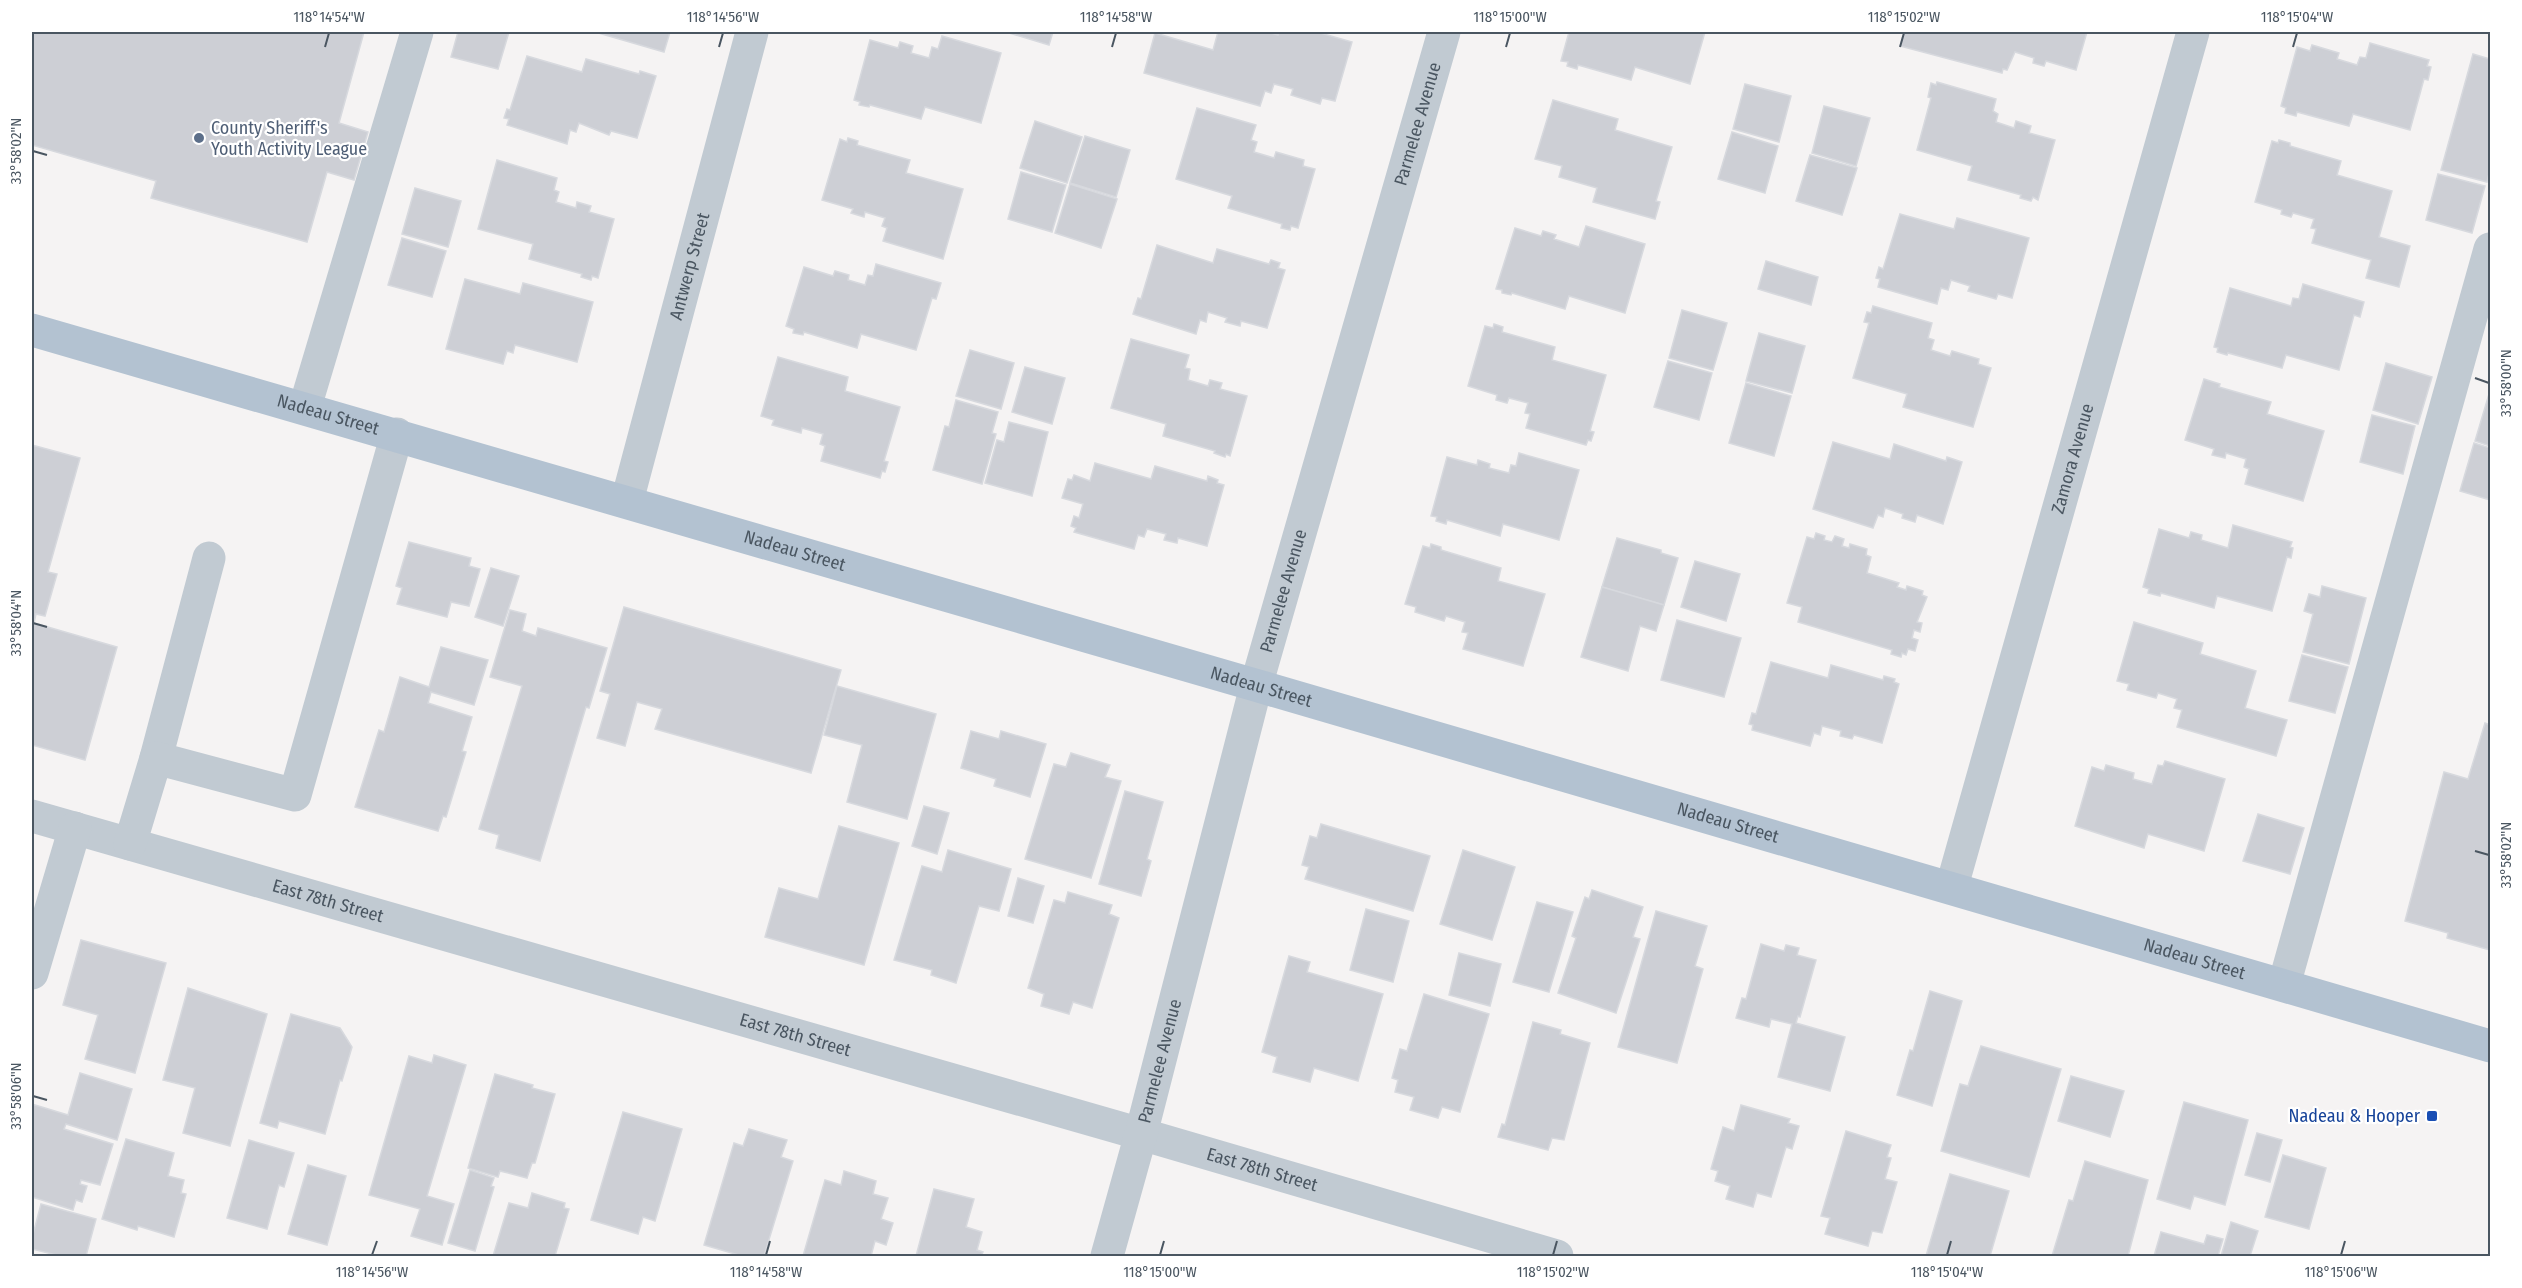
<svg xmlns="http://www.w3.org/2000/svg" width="2522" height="1288" font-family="'Fira Sans Condensed',sans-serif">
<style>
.building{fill:#cdcfd5;stroke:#d7d9de;stroke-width:1.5}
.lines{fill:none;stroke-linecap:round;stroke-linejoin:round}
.minor{stroke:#c1cad2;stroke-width:33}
.major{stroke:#b3c2d1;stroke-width:33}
.ticks{fill:none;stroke:#4a5661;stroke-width:2}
.service-dot{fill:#5c6f8a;stroke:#fff;stroke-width:2}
.transit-dot{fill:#1a4fb4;stroke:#fff;stroke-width:2}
.labels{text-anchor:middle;stroke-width:4.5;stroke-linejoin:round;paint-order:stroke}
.street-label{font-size:18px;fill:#4a5661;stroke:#fff}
.service-label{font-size:18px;fill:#4e5e75;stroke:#fff;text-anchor:start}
.transit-label{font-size:18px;fill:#164399;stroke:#fff;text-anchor:end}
.neatline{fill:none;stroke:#4a5661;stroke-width:2}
.ticks-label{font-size:15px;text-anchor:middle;fill:#4a5661}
</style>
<rect width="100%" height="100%" fill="#f5f3f3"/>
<g class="building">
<path d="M32,32H364L339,123L368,132L354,180L327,172L307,242L151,198L156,181L32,145Z"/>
<path d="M458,32H509L498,69L451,57Z"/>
<path d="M595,32H670L664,52Z"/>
<path d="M1006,32H1053L1049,45Z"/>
<path d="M1218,32H1267L1278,35L1279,32H1317L1352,42L1335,101L1322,98L1320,104L1291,95L1293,89L1274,84L1271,93L1265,91L1260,106L1144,73L1155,33L1213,50Z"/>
<path d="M1569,32H1705L1690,84L1635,67L1631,80L1578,65L1577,69L1567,66L1568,62L1561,61Z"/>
<path d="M1904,32H2087L2076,70L2046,61L2044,66L2033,63L2034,58L2015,52L2007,70L2003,69L2002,73L1900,46Z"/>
<path d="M942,36L1001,53L981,123L925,107L921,119L870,105L869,107L859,105L860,102L854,100L870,40L898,48L900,42L913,46L911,53L929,58L932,47L938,49Z"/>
<path d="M2370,43L2429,60L2427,66L2431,67L2428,80L2424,79L2410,130L2353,114L2349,126L2297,112L2296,116L2285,113L2286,108L2281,106L2297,47L2310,51L2312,45L2339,53L2337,59L2357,65L2360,57L2366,58Z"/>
<path d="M2473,54L2490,59V169L2487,182L2441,170Z"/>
<path d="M527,56L582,72L586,59L639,74L640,71L656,76L637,138L611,131L609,135L579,123L576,132L570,130L567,144L507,125L509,119L504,118L507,109L510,110Z"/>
<path d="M1937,82L1996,99L1993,111L1998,114L1996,122L2014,128L2016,121L2031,126L2029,133L2055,140L2038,200L2033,197L2031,201L2020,198L2021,195L1968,180L1972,166L1917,150L1931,98L1928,97L1931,83L1936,85Z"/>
<path d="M1745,84L1791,96L1779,142L1733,129Z"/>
<path d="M1553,100L1618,119L1615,130L1672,147L1656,201L1660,202L1655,219L1593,202L1597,188L1559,177L1562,166L1535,159Z"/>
<path d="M1824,106L1870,118L1856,166L1812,153Z"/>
<path d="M1197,108L1256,125L1251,140L1257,142L1254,152L1274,158L1276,152L1304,160L1303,166L1315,169L1298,228L1291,226L1290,230L1281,228L1282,224L1228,208L1232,196L1176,179Z"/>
<path d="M1035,121L1082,137L1067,183L1020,168Z"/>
<path d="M1732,132L1778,146L1765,193L1718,179Z"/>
<path d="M1085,136L1130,150L1116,197L1070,183Z"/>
<path d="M848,138L858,141L857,145L910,160L906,173L963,189L943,259L883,241L887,228L882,226L885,218L865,212L864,217L851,213L853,209L822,200L840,139L847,142Z"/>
<path d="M2279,140L2290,143V146L2341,161L2337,175L2392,191L2379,237L2410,246L2399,287L2366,278L2371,260L2312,243L2316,229L2311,228L2314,219L2293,213L2291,217L2281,214L2282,210L2255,202L2272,141L2278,143Z"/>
<path d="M1810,155L1857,168L1842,215L1796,201Z"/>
<path d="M497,160L557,178L554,190L559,192L556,202L576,208L577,202L591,206L589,212L614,219L598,278L592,276L591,280L581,277L582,274L529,259L533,244L478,229Z"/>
<path d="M1021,172L1066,185L1052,232L1008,219Z"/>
<path d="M2438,174L2485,186L2472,233L2426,220Z"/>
<path d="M1070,184L1117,199L1101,248L1055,233Z"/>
<path d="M415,188L461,201L448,247L402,234Z"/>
<path d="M1900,214L1954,229L1957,218L2029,238L2012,298L1998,294L1996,299L1968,291L1970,286L1951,280L1948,290L1941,288L1937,304L1878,287L1880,279L1876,278L1879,267L1883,269Z"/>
<path d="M1586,226L1645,244L1625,313L1569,296L1565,309L1512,293L1511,295L1502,293V290L1496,289L1515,228L1541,236L1543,231L1556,235L1554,239L1579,247Z"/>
<path d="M402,238L446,251L432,297L388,285Z"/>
<path d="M1157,245L1213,263L1217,249L1269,264L1271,260L1280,263L1278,268L1285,270L1267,328L1241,321L1240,326L1225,322L1227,318L1208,312L1206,322L1200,320L1196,334L1133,314L1138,298L1141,299Z"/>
<path d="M1766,261L1818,277L1811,305L1758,289Z"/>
<path d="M876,264L941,283L936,299L932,298L916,350L861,334L857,348L804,332L803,335L793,333L794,329L786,326L804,267L833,276L835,271L849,275L848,280L865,285L868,275L873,276Z"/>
<path d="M465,279L520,294L523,283L593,302L577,362L515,345L513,353L507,351L503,364L446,349Z"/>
<path d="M2303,284L2364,302L2360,317L2354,315L2339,370L2286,355L2282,368L2228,353L2227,355L2217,352L2218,348L2214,347L2230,288L2291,306L2293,298L2299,299Z"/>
<path d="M1873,306L1932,323L1928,338L1934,340L1931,350L1950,356L1952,351L1979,359L1978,364L1991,368L1973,427L1903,407L1907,394L1853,378L1869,323L1864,322L1867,312L1871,313Z"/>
<path d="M1682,310L1727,323L1713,370L1669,358Z"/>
<path d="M1494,324L1503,327L1502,332L1555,347L1552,360L1606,375L1590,431L1594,432L1591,441L1588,440L1586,445L1526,428L1530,414L1525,413L1528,403L1509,398L1507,403L1496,400L1497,395L1468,386L1485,326L1493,328Z"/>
<path d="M1759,333L1805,346L1792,393L1746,381Z"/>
<path d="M1131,339L1189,355L1185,368L1190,369L1188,380L1208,386L1210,380L1222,383L1220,389L1247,396L1230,456L1226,454L1225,457L1214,453L1215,451L1163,436L1166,424L1111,408Z"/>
<path d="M970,350L1014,363L1001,409L956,396Z"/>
<path d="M778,357L848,377L845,391L900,407L884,461L888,462L885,472L882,471L880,478L821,461L825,446L820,444L823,434L802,428L801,433L772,425L774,420L761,416Z"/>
<path d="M1668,361L1712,373L1699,420L1654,407Z"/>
<path d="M2386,363L2432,377L2418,424L2373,410Z"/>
<path d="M1025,367L1065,378L1052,424L1012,412Z"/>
<path d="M2204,379L2220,384L2219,387L2271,402L2267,414L2324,431L2303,501L2245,484L2249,469L2244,467L2246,459L2226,453L2225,458L2212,455L2214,449L2185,440Z"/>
<path d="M1746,383L1791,396L1774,456L1729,443Z"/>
<path d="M2489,394H2490V446L2475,441Z"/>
<path d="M956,400L998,412L992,433L996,434L982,484L933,470L945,426L949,427Z"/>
<path d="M2372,415L2415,426L2403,474L2360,462Z"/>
<path d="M1009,422L1048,432L1032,496L985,483L997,440L1004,442Z"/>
<path d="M1833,442L1890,459L1894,444L1946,461L1947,457L1962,462L1943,524L1917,515L1915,522L1902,518L1903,514L1885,508L1883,517L1878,515L1873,528L1813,509Z"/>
<path d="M2474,443L2490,448V500L2460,491Z"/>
<path d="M32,445L80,458L48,572L57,574L45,616L36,614L34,623L117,647L85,760L32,745Z"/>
<path d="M1519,453L1579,470L1559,540L1503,524L1500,536L1447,520L1446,524L1436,521L1437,517L1431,516L1447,457L1477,465L1478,460L1490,464L1489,468L1509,473L1511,465L1516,466Z"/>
<path d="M1095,463L1151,479L1155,466L1207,481L1208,476L1218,480L1217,483L1224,485L1207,546L1178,538L1177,543L1164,540L1166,534L1147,529L1144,537L1138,535L1134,549L1074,532L1076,528L1071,526L1074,516L1079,518L1083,504L1062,498L1068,479L1072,480L1074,475L1090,481Z"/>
<path d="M2233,525L2292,542L2290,547L2293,548L2291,558L2287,557L2272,611L2217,596L2214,608L2161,593L2160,596L2148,593L2149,589L2143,587L2159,529L2189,538L2191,532L2202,535L2201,540L2228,548Z"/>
<path d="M1816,533L1825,536L1824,540L1832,542L1835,536L1844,539L1842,546L1849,548L1850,544L1867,549L1866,555L1871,557L1867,573L1899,583L1897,587L1906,590L1907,586L1923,591L1922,595L1927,597L1917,622L1922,623L1920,632L1914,630L1912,638L1918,640L1915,651L1908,649L1906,655L1902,653L1901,657L1891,654L1892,650L1798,622L1802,607L1787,603L1807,537L1814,539Z"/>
<path d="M1617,538L1661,550V553L1678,558L1664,605L1602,587Z"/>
<path d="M409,542L471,558L469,566L480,569L469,606L451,602L447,617L397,604L402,588L396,586Z"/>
<path d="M1431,544L1441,547V550L1501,568L1498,581L1545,594L1523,666L1463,649L1468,633L1462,632L1465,622L1446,616L1444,621L1415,612L1416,607L1405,604L1423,546L1430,548Z"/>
<path d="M1695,561L1740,574L1726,621L1681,607Z"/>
<path d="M491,568L519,576L503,626L475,617Z"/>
<path d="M2322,586L2366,598L2349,664L2303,652L2313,614L2304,611L2309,594L2320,597Z"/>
<path d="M1602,587L1664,605L1656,631L1640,626L1628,671L1581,657Z"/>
<path d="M624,607L841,670L811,773L655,729L662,709L637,702L625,746L597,738L610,694L600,691Z"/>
<path d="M510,610L526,614L522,631L536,636L538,628L607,648L589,708L586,707L540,861L496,848L499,835L479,829L522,686L490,677Z"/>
<path d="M1677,620L1741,638L1724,697L1661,680Z"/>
<path d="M2134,622L2203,643L2200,654L2256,671L2245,708L2287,720L2276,756L2177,727L2182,710L2174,708L2177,699L2158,693L2156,698L2127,690L2129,684L2117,681Z"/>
<path d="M441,647L488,660L474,705L431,692L428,703L472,717L462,751L466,752L446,817L443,816L438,831L355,807L379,730L384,732L400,677L429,687Z"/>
<path d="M2302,655L2348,667L2335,713L2289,701Z"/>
<path d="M1771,662L1828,678L1831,665L1883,680L1884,676L1895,679L1894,682L1899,684L1882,743L1854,735L1852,739L1840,736L1841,731L1822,726L1820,735L1814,733L1810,746L1752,730L1753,725L1749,724L1752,713L1756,714Z"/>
<path d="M837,686L936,714L907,819L847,802L862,745L824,735Z"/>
<path d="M2485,723L2490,725V950L2447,938L2448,933L2405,921L2444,772L2468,779Z"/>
<path d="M971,731L999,739L1001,731L1046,744L1030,797L994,786L996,779L961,768Z"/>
<path d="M1071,753L1110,765L1105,777L1121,781L1091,878L1025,859L1054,764L1066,767Z"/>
<path d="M2165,761L2225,779L2204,851L2148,834L2144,848L2075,826L2092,767L2104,771L2106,765L2134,773L2133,779L2152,784L2158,765L2163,766Z"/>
<path d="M1125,791L1163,802L1147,859L1151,861L1141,896L1099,884Z"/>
<path d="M924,806L949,813L937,854L912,846Z"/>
<path d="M2258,814L2304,828L2290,874L2243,861Z"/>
<path d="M1321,824L1430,856L1413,911L1305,879L1309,867L1302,865L1310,836L1317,838Z"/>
<path d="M839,826L899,843L864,965L765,937L779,888L818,899Z"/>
<path d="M948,850L1011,869L999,911L979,906L956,983L931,975L932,970L894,960L922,866L942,872Z"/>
<path d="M1463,850L1515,867L1492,940L1440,924Z"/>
<path d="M1018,878L1044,886L1033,923L1008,916Z"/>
<path d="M1592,890L1643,907L1633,937L1640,939L1616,1013L1558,993L1576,938L1572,936L1585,897L1589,899Z"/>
<path d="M1068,892L1112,905L1109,914L1119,918L1092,1008L1073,1002L1069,1014L1041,1006L1044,994L1028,988L1054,900L1065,903Z"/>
<path d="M1537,902L1573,912L1549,992L1513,982Z"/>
<path d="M1366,909L1409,921L1393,982L1350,970Z"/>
<path d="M1656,911L1707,926L1695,966L1703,969L1677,1063L1618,1047Z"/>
<path d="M81,940L166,963L135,1073L85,1059L98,1015L63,1005Z"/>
<path d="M1761,944L1784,951L1786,945L1799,948L1797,955L1816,960L1800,1017L1798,1016L1796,1023L1845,1037L1830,1091L1778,1077L1792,1024L1771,1019L1769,1027L1736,1018L1742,998L1746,999Z"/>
<path d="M1459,953L1501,964L1490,1006L1449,995Z"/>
<path d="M1289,956L1310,962L1307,972L1383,994L1358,1081L1314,1068L1310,1082L1273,1072L1277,1057L1262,1052Z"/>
<path d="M188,988L267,1014L230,1146L183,1133L195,1088L163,1080Z"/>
<path d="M1930,991L1962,1001L1932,1106L1897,1095L1910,1050L1913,1051Z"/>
<path d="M1424,994L1489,1014L1460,1112L1442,1107L1438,1118L1410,1110L1414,1097L1395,1092L1398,1080L1392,1078L1400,1049L1407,1051Z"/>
<path d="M291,1014L340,1028L352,1047L342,1081L340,1080L325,1134L279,1121L277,1128L260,1123Z"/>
<path d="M1533,1022L1561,1030L1560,1034L1590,1043L1564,1140L1552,1138L1548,1150L1498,1137L1502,1124L1505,1125Z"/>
<path d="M1981,1046L2061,1069L2029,1177L1941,1151L1960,1084L1968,1086Z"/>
<path d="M434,1055L466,1065L427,1196L454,1204L442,1245L411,1236L420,1209L369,1195L409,1056L432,1063Z"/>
<path d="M80,1073L132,1089L117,1140L66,1124L64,1129L113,1144L100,1185L81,1180L80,1184L87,1186L82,1202L76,1200L73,1210L32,1197V1104L68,1115Z"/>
<path d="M495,1074L533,1085L532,1088L555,1094L535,1163H532L527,1178L500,1171L498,1177L468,1168Z"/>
<path d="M2071,1076L2124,1091L2110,1137L2058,1121Z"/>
<path d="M2184,1102L2248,1120L2225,1205L2194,1196L2190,1209L2157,1199Z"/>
<path d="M1741,1105L1790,1119L1788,1123L1799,1126L1792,1149L1786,1147L1771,1197L1757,1193L1753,1207L1726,1199L1730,1186L1715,1181L1718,1171L1711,1169L1723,1127L1734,1131Z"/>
<path d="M623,1112L682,1129L655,1221L643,1217L638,1234L591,1220Z"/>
<path d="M749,1129L787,1140L781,1157L793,1161L764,1256H742L704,1245L734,1143L743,1146Z"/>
<path d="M1846,1131L1891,1145L1887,1157L1891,1158L1885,1179L1897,1182L1882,1233L1872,1231L1868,1246L1825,1234L1830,1218L1821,1216Z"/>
<path d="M2257,1133L2282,1140L2270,1182L2245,1175Z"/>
<path d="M126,1139L174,1153L168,1176L184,1180L181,1193L186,1194L174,1237L138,1226L137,1230L102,1219Z"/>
<path d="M249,1140L294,1153L284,1187L279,1185L267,1229L227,1218Z"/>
<path d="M2283,1155L2326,1168L2309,1229L2265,1217Z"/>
<path d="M2085,1161L2148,1180L2128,1256H2052L2069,1200L2073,1201Z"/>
<path d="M308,1165L346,1176L327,1245L288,1234Z"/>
<path d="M470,1170L494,1178L491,1186L494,1187L475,1251L448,1243Z"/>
<path d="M844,1171L876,1181L873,1194L888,1198L881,1219L893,1223L886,1245L875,1241L871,1256H803L825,1180L841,1185Z"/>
<path d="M1950,1174L2009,1191L1990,1256H1926Z"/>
<path d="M934,1189L974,1199L966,1227L982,1232L977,1250L983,1252L981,1256H916Z"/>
<path d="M532,1193L565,1203L564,1208L569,1209L555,1256H493L509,1203L528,1208Z"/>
<path d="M41,1204L96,1219L86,1256H60L32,1249V1238Z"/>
<path d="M2231,1222L2258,1231L2250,1256H2221Z"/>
<path d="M2161,1232L2204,1244L2207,1235L2223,1239L2218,1256H2154Z"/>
</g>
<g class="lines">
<g class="minor">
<path d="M305,407L417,32"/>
<path id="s1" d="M627,501L752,32"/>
<path d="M156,758L209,558"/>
<path id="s2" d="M32,816L1141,1134L1557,1256"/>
<path d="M130,844L156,758L295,795L397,434"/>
<path id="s3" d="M1952,886L2193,32"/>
<path d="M32,973L75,828"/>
<path d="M2284,985L2490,249"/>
<path id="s4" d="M1107,1256L1141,1134L1256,686L1444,32"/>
</g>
<path class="major" id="s5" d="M32,330C440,445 847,567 1255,685C1667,805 2079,924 2490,1046"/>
</g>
<path class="ticks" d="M325,47L329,33M719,47L723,33M1112,47L1116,33M1506,47L1510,33M1900,47L1904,33M2293,47L2297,33M33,151L47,155M2475,378L2489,383M33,623L47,627M2475,851L2489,855M33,1096L47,1100M372,1255L377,1241M766,1255L770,1241M1160,1255L1164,1241M1553,1255L1557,1241M1947,1255L1951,1241M2341,1255L2345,1241"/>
<circle class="service-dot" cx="199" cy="138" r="6"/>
<rect class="transit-dot" x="2426" y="1110" width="12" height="12" rx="3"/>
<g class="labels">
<g class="street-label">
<text dy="6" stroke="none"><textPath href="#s4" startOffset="1174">Parmelee Avenue</textPath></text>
<text dy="6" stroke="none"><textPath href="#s1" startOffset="243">Antwerp Street</textPath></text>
<text dy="6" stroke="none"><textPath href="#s5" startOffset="308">Nadeau Street</textPath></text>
<text dy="6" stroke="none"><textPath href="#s3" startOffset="444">Zamora Avenue</textPath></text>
<text dy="6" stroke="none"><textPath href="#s5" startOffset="794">Nadeau Street</textPath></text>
<text dy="6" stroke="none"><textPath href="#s4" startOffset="688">Parmelee Avenue</textPath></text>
<text dy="6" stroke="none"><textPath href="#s5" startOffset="1280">Nadeau Street</textPath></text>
<text dy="6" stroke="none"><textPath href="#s5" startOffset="1766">Nadeau Street</textPath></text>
<text dy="6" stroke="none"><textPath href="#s2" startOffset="308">East 78th Street</textPath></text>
<text dy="6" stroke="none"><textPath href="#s5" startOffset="2252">Nadeau Street</textPath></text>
<text dy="6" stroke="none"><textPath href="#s2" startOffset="794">East 78th Street</textPath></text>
<text dy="6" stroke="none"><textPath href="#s4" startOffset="202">Parmelee Avenue</textPath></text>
<text dy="6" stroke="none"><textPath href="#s2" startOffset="1280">East 78th Street</textPath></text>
</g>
<g class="service-label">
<text x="211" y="134">County Sheriff's<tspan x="211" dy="21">Youth Activity League</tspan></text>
</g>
<g class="transit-label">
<text x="2420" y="1122">Nadeau &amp; Hooper</text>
</g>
</g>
<rect width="2522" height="1288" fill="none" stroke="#ffffff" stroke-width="66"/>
<rect x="33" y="33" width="2456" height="1222" class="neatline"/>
<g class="ticks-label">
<text x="329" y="22">118°14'54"W</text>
<text x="723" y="22">118°14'56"W</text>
<text x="1116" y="22">118°14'58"W</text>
<text x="1510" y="22">118°15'00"W</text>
<text x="1904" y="22">118°15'02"W</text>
<text x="2297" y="22">118°15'04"W</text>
<text transform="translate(16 151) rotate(-90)" y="5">33°58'02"N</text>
<text transform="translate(2506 383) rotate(-90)" y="5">33°58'00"N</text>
<text transform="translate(16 623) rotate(-90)" y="5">33°58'04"N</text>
<text transform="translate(2506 855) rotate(-90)" y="5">33°58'02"N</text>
<text transform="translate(16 1096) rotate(-90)" y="5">33°58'06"N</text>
<text x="372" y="1277">118°14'56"W</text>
<text x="766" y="1277">118°14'58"W</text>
<text x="1160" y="1277">118°15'00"W</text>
<text x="1553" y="1277">118°15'02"W</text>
<text x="1947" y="1277">118°15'04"W</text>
<text x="2341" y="1277">118°15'06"W</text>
</g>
</svg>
